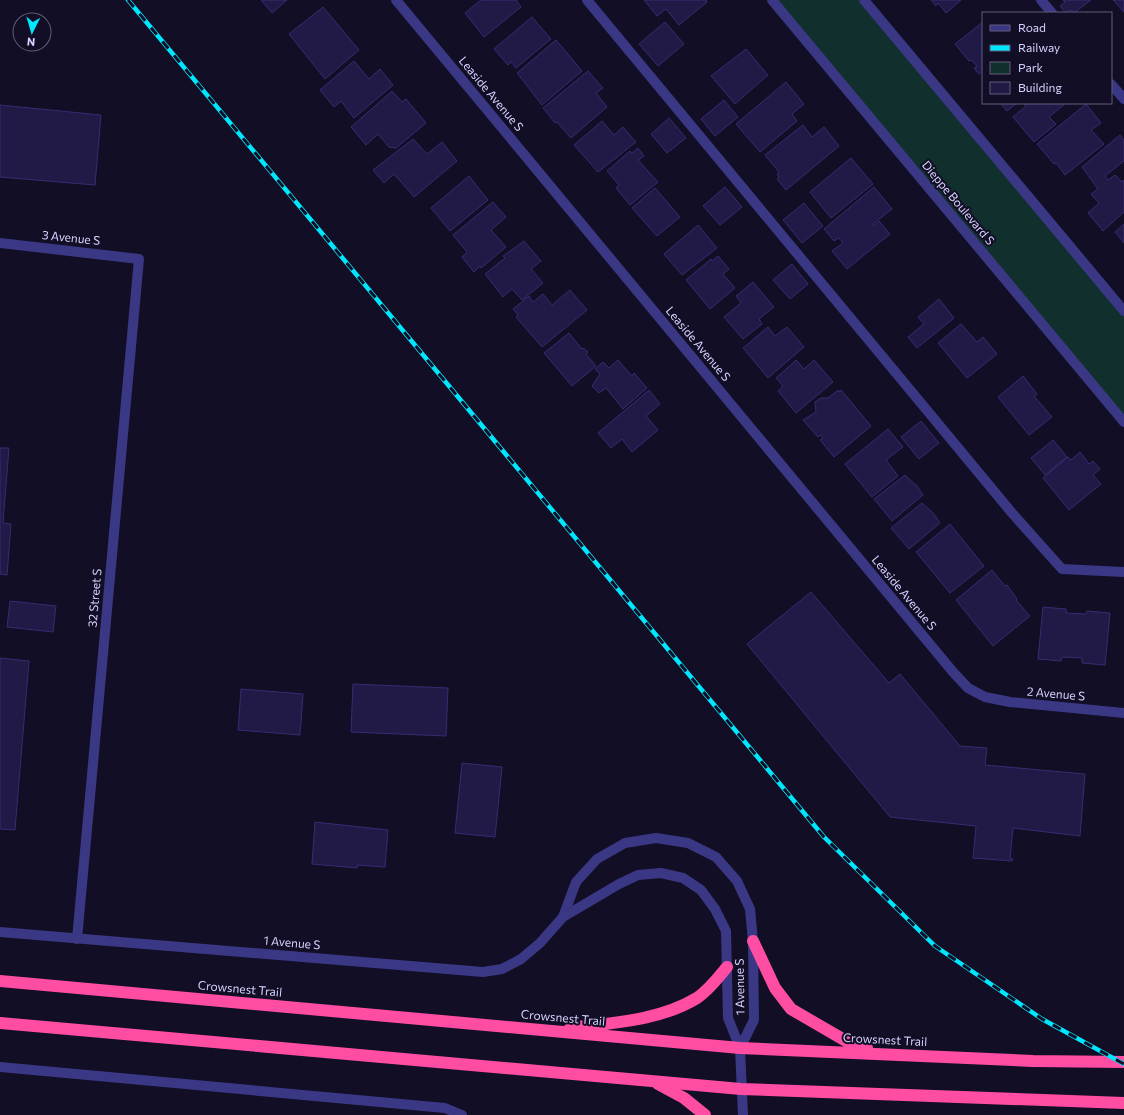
<svg xmlns="http://www.w3.org/2000/svg" width="1124" height="1115" font-family="Commissioner,sans-serif">
<style>
.green{fill:#112f2d}
.building{fill:#221a46;stroke:#382b72}
.lines{fill:none;stroke-linecap:round;stroke-linejoin:round}
.minor{stroke:#3a3884;stroke-width:10}
.highway{stroke:#ff4da4;stroke-width:12}
.rail-casing{stroke:#00e6fd;stroke-width:4.5}
.rail{stroke:#120e25;stroke-width:3;stroke-dasharray:9;stroke-linecap:butt}
.labels{text-anchor:middle;stroke-width:4;stroke-linejoin:round;paint-order:stroke}
.street-label{font-size:12px;fill:#d6d2ff;stroke:#120e25}
</style>
<rect width="100%" height="100%" fill="#120e25"/>
<path class="green" d="M772,0H864L1124,311V422Z"/>
<g class="building">
<path d="M261,0H287L272,13Z"/>
<path d="M481,0H516L521,7L484,37L465,13Z"/>
<path d="M644,0H706L707,2L679,25L666,9L657,16Z"/>
<path d="M931,0H961L946,13L938,3L936,6Z"/>
<path d="M1063,0H1091L1074,13L1071,10L1066,13L1060,6L1065,2Z"/>
<path d="M1113,0H1124V12Z"/>
<path d="M323,7L359,50L325,79L289,34Z"/>
<path d="M532,17L551,39L516,68L511,62L508,65L494,49Z"/>
<path d="M665,22L684,44L658,66L639,44Z"/>
<path d="M983,22V71L979,74L974,68L977,66L971,60L969,61L955,44Z"/>
<path d="M556,40L582,71L542,105L517,73Z"/>
<path d="M746,49L768,75L735,104L711,76Z"/>
<path d="M354,61L369,79L380,69L393,85L354,118L341,101L334,107L320,90Z"/>
<path d="M588,71L603,88L596,93L607,107L571,138L557,122L555,123L543,108Z"/>
<path d="M786,82L804,104L792,114L797,121L760,152L736,124Z"/>
<path d="M392,91L402,102L406,99L426,123L396,148L389,147L378,134L366,145L351,127Z"/>
<path d="M724,100L738,117L715,136L701,119Z"/>
<path d="M1000,103H1017L1007,111Z"/>
<path d="M1023,103H1066L1049,117L1056,124L1034,142L1013,117L1026,106Z"/>
<path d="M1086,104L1101,123L1091,130L1104,144L1065,175L1056,163L1054,164L1037,144Z"/>
<path d="M0,105L101,115L95,185L0,177Z"/>
<path d="M669,118L686,138L667,153L651,134Z"/>
<path d="M602,121L614,135L623,127L636,142L598,172L574,145Z"/>
<path d="M803,125L812,137L824,127L839,146L786,190L777,179L779,177L777,174L779,172L765,155Z"/>
<path d="M1120,135L1124,140V161L1105,176L1108,180L1115,175L1122,182L1124,180V212L1103,231L1088,213L1099,203L1091,194L1098,189L1082,167Z"/>
<path d="M413,139L427,154L442,142L457,161L414,197L394,174L384,183L373,170Z"/>
<path d="M638,148L644,156L638,160L658,182L630,205L616,188L619,185L607,171L630,151L632,153Z"/>
<path d="M851,158L873,184L831,218L810,192Z"/>
<path d="M469,176L488,200L450,231L431,208Z"/>
<path d="M725,187L742,207L720,225L703,206Z"/>
<path d="M874,187L892,209L873,224L874,226L879,221L890,234L847,269L832,251L843,243L839,238L834,241L824,229Z"/>
<path d="M655,188L680,217L657,236L632,208Z"/>
<path d="M493,202L506,217L491,230L506,247L481,268L480,266L474,272L462,257L467,252L453,235Z"/>
<path d="M804,203L823,226L802,243L783,220Z"/>
<path d="M1124,224V243L1115,232Z"/>
<path d="M698,225L717,248L682,275L664,254Z"/>
<path d="M524,241L541,261L531,269L543,283L522,300L512,289L503,297L485,274L505,258L503,256Z"/>
<path d="M718,256L729,269L723,274L735,288L710,309L686,280L711,259L712,261Z"/>
<path d="M792,264L808,284L790,299L773,280Z"/>
<path d="M753,282L774,307L759,319L762,324L743,339L724,317L741,303L736,296Z"/>
<path d="M570,290L587,310L542,347L516,317L518,315L513,309L529,296L533,302L543,294L552,305Z"/>
<path d="M939,299L954,318L917,348L908,337L924,324L918,317Z"/>
<path d="M961,324L977,342L983,337L997,354L967,378L938,343Z"/>
<path d="M768,327L775,336L787,327L804,347L768,378L743,348Z"/>
<path d="M569,333L582,349L583,348L588,352L586,354L596,366L572,386L544,353Z"/>
<path d="M618,360L632,376L634,373L647,388L623,409L606,388L599,393L592,386L600,374L595,369L603,362L609,368Z"/>
<path d="M796,360L804,369L814,360L833,382L796,413L778,391L783,386L776,378Z"/>
<path d="M1023,376L1037,394L1034,396L1052,417L1029,435L998,397Z"/>
<path d="M649,390L660,404L646,416L658,430L632,452L622,439L611,448L598,433Z"/>
<path d="M838,390L839,392L841,390L871,426L834,457L820,440L823,438L821,435L818,437L803,420L816,412L815,402L821,398H828Z"/>
<path d="M921,421L939,443L919,459L901,437Z"/>
<path d="M888,429L903,447L886,460L898,476L872,497L845,464Z"/>
<path d="M1053,440L1067,457L1045,475L1031,458Z"/>
<path d="M0,448H9L3,523L11,524L7,575L0,574Z"/>
<path d="M1080,452L1089,464L1093,461L1100,469L1093,475L1101,484L1069,510L1043,478L1068,457L1071,460Z"/>
<path d="M905,475L917,486L923,495L892,521L874,499Z"/>
<path d="M922,503L934,514L940,523L909,549L891,528Z"/>
<path d="M950,524L984,566L950,593L916,552Z"/>
<path d="M992,570L1005,586L1007,585L1017,599L1016,600L1030,616L993,646L956,600Z"/>
<path d="M811,592L889,683L900,674L960,746L987,748L985,765L1085,774L1080,836L1013,828L1010,859H1013L1012,861L973,858L976,826L890,817L747,644Z"/>
<path d="M10,601L56,606L53,632L7,627Z"/>
<path d="M1043,607L1066,609V613L1086,614L1087,611L1110,613L1105,665L1082,663V658L1062,657L1061,661L1038,659Z"/>
<path d="M0,658L29,661L15,830L0,829Z"/>
<path d="M353,684L448,688L446,736L351,732Z"/>
<path d="M241,689L303,694L300,735L238,730Z"/>
<path d="M462,763L502,767L495,837L455,833Z"/>
<path d="M315,822L388,830L385,867L357,865V868L312,864Z"/>
</g>
<g class="lines">
<g class="minor">
<path d="M396,0L953,672L968,688L985,697L1010,702L1124,713"/>
<path d="M587,0L1012,513L1062,569L1124,572"/>
<path d="M772,0L1124,422"/>
<path d="M864,0L1124,311"/>
<path d="M1041,0L1052,13"/>
<path d="M1111,84L1124,99"/>
<path d="M0,243L139,259L77,939"/>
<path d="M563,917L576,882L597,859L625,843L656,838L688,843L716,857L737,881L750,909L753,941L754,1020L740,1048"/>
<path d="M0,932L483,972L502,969L521,959L540,943L563,917L619,884L638,875L661,873L683,878L701,890L715,909L726,931L728,1018L740,1048L743,1115"/>
<path d="M0,1067L445,1108L462,1115"/>
</g>
<g class="highway">
<path d="M753,941L775,988L791,1009L853,1045L867,1048"/>
<path d="M0,981L740,1048L1033,1061L1124,1062"/>
<path d="M0,1023L741,1089L1124,1103"/>
<path d="M570,1028C612,1023 659,1021 697,998C709,990 718,978 727,967"/>
<path d="M658,1084L684,1098L705,1115"/>
</g>
<defs>
<path id="rail" d="M128,0L824,837L935,946L1042,1019L1124,1064"/>
</defs>
<use href="#rail" class="rail-casing"/>
<use href="#rail" class="rail"/>
</g>
<g class="labels">
<g class="street-label">
<text transform="translate(491 94) rotate(50)" y="4">Leaside Avenue S</text>
<text transform="translate(958 203) rotate(50)" y="4">Dieppe Boulevard S</text>
<text transform="translate(71 238) rotate(6)" y="4">3 Avenue S</text>
<text transform="translate(698 344) rotate(50)" y="4">Leaside Avenue S</text>
<text transform="translate(904 593) rotate(50)" y="4">Leaside Avenue S</text>
<text transform="translate(95 598) rotate(-85)" y="4">32 Street S</text>
<text transform="translate(1056 694) rotate(5)" y="4">2 Avenue S</text>
<text transform="translate(292 943) rotate(5)" y="4">1 Avenue S</text>
<text transform="translate(740 987) rotate(-91)" y="4">1 Avenue S</text>
<text transform="translate(240 989) rotate(5)" y="4">Crowsnest Trail</text>
<text transform="translate(563 1018) rotate(5)" y="4">Crowsnest Trail</text>
<text transform="translate(885 1040) rotate(3)" y="4">Crowsnest Trail</text>
</g>
</g>
<rect x="982" y="12" width="130" height="92" fill="#120e25" stroke="#605c7c"/>
<rect x="990" y="25" width="20" height="6" fill="#3a3884" stroke="#605c7c"/>
<text x="1018" y="32" font-size="12" fill="#d6d2ff">Road</text>
<rect x="990" y="45" width="20" height="6" fill="#00e6fd" stroke="#605c7c"/>
<text x="1018" y="52" font-size="12" fill="#d6d2ff">Railway</text>
<rect x="990" y="62" width="20" height="12" fill="#112f2d" stroke="#605c7c"/>
<text x="1018" y="72" font-size="12" fill="#d6d2ff">Park</text>
<rect x="990" y="82" width="20" height="12" fill="#221a46" stroke="#605c7c"/>
<text x="1018" y="92" font-size="12" fill="#d6d2ff">Building</text>
<g transform="translate(32 32) rotate(185)"><circle r="19" fill="#120e25" stroke="#605c7c"/>
<path d="M0-3L7 15L0 10L-7 15Z" fill="#00e6fd"/>
<text y="-6" font-size="11" font-weight="bold" text-anchor="middle" fill="#d6d2ff">N</text>
</g>
</svg>
